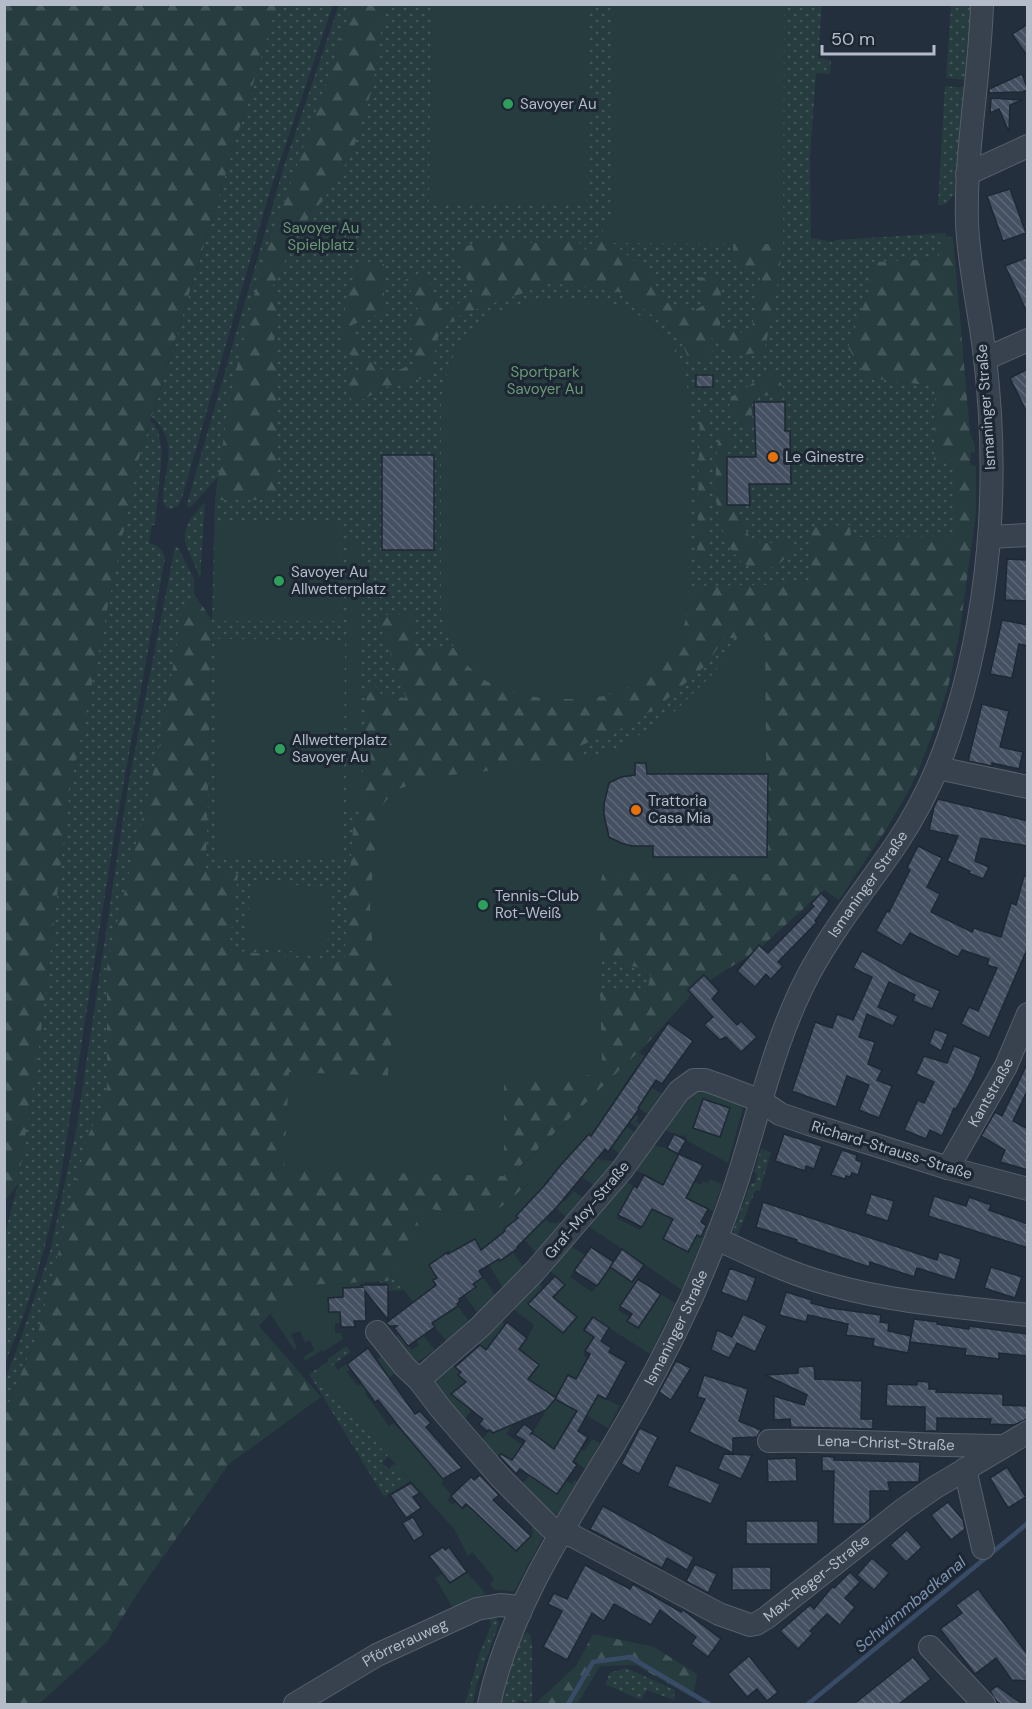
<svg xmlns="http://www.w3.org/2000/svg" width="1032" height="1709" font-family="'DM Sans',sans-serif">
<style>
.grass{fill:url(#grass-dots)}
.forest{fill:url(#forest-firs);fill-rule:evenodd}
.garden{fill:#263c3f;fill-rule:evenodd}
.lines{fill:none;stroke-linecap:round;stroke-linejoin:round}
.stream{stroke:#394c67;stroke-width:4.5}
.building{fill:url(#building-back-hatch);stroke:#1f2835;stroke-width:1.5}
.minor-casing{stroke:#565f6c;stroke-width:24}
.minor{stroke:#38414e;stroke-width:22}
.leisure-dot{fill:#2e9e5b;stroke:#1d2633;stroke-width:2}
.food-dot{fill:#e8710a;stroke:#1d2633;stroke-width:2}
.labels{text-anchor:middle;stroke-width:6;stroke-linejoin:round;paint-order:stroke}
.poi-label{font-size:15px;fill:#b4bcc9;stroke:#1d2633;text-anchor:start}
.park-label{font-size:15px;fill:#6b9a76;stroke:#1d2633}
.street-label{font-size:15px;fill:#b4bcc9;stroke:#1d2633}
.water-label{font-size:16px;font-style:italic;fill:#7c92b1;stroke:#1d2633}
</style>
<defs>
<pattern id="grass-dots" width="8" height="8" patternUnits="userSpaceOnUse" patternTransform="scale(1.5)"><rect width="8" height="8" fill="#263c3f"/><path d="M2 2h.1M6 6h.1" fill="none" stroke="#435659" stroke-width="1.8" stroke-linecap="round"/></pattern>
<pattern id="forest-firs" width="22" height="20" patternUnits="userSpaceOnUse" patternTransform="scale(1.5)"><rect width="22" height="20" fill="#263c3f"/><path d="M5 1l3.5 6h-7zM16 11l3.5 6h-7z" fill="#435659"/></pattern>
<pattern id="building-back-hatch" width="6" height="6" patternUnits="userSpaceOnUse" patternTransform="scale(1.5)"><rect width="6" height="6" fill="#455162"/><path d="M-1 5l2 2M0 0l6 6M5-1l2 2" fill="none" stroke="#5d6877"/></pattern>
</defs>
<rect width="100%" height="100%" fill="#242f3e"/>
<g class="grass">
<path d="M277,5H333L270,191L182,498L178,506L171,509L165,507L163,499C164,467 180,442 152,417Z"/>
<path d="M339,5H822L818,58L831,60L830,74L816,73L810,158L811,238L832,242L836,240L946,233L938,259L872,262L869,290L848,348L868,378L935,386L934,459L954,460L955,536L758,950L697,988L642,1049L516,1170L456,1214L391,1275L403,1290L388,1291L387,1283H380L379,1281L295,1286L259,1326L206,868L215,500L218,477L191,507H188L187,504L284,166Z"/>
<path d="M951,5H971L967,80L946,78Z"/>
<path d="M945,86L966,88L958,196H952C949,202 945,206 938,205Z"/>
<path d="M151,421L158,430L162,452L155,525H152L149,543C159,546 162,548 165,558L116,825L59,1187C46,1247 29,1307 5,1363L4,1238L18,1184L41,1031L69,795L137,465Z"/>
<path d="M205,502L200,578C185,540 173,536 205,502Z"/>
<path d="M175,547H178L194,579V594L183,610L159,748L107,966V1095L88,1136L38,1333L5,1412V1379L19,1344L50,1252L76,1131L128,786Z"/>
<path d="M761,1149L771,1152L760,1190L755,1191L737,1237L733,1231L751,1183H755L757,1173L754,1172Z"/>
<path d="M346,1346L351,1352L317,1377L389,1456L382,1462L388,1469L395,1463L410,1481L384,1497L309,1374L328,1362V1359Z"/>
<path d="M494,1615L499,1623L476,1687L473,1704H465L479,1655L491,1626L490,1619L485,1617Z"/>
<path d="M527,1632L530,1635L532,1643V1703L518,1700L517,1704H498L518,1640Z"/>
<path d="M626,1668L675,1690L674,1700L647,1690L641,1700L605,1684L610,1673Z"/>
</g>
<g class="forest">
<path d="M5,4L277,5L137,465L69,795L41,1031L18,1184L5,1201Z"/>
<path d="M353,5H385L373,86L352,153L329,192L301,228L273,286L278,321L274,341L278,371L277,500H215L229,400L260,271Z"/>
<path d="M613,219V243L653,277L662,301L693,311L704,305L697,277L721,279L720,327L751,335L761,271L733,265V244H783L774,308L764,352L734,356L717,336H711L714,347L707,360H689L683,345L673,333L625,293L552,283L460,315L440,330L429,377L389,386L352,405L348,375L361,368L342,344L343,317L357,266L384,264V312L352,325L364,357L388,374L414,364L409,318L419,307L405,280L424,271L443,316L473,292L454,252L481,240L537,243L575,238L586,250Z"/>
<path d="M944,236L953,237L970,433L975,445V452L971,453L970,465L976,466V513L959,636L948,687L938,719L919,769L908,792L887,828L839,900L824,890L758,950L697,988L642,1049L516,1170L529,1183C518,1192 505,1207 492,1212C476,1217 448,1213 431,1209L416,1219L425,1239L400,1255L388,1281L295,1286L259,1326L321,1397L229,1464L139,1591L107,1642L39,1704H5V1412L38,1333L88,1136L107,1095V966L159,748L183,609L194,594L212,620L206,868L238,875L229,950L344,963L353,828L361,810L366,691L373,683L382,695L406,698L377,615L413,614V648H454C483,689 510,696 557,697C573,697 588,699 604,696C645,689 679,654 687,613C689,604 688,595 689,586L767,585L810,581L812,527L850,525L851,537L954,536V460H934L935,386L868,378L848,348L869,290L872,262L938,259ZM725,638H746L769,874L603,872L595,899L602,956L651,972L647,992L600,991L602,1073L504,1083L388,1076L398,984L373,957L370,899L383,878L582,767V745L617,731L658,707L704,667Z"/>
<path d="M771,374C780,379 783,385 785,395L751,396L753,426L749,430L729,407L731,397L766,375Z"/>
<path d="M701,406L709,407L710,409L707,475L709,560L708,564L699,565L697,562L700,408Z"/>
<path d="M724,431L730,433L732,442L727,457V505H736C743,526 748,549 776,542C783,540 786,537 794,542L795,546C788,558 776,569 763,569C747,570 737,559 730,547C711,512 715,472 719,433Z"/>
<path d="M593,1634L654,1647L697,1674L693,1698L636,1665L600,1666L577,1704H535L576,1666Z"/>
</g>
<g class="garden">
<path d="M431,5H587L586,205L429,204Z"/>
<path d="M614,5H784L783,244L613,243Z"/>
<path d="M576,298C648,305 686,338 690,412L688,604C680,675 624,700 559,699C498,697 452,673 441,608V401C452,320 501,298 576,298Z"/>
<path d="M218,522L340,523V621H217Z"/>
<path d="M349,541L361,542L359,810H346Z"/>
<path d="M744,637H765L767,857L769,874L603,872L595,899L602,956L600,991L602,1074L504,1083V1176L284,1170L289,1072L388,1076L398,985L373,957L370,899L378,820L383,804L396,790L433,777L576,761L622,746L673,713L710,677Z"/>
<path d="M217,639L345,640L343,859L215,858Z"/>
<path d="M252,880L333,889L326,955L244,946Z"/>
<path d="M638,1052L652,1061L645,1073L636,1068L622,1088L642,1101L651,1087L660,1093L669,1094L652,1117L628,1101L624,1106L639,1117L636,1121L645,1127L642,1131L629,1122L626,1126L639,1135L623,1157L605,1142L597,1158C604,1162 611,1159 618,1163L597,1188L578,1174L560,1166L544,1184L564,1202L574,1191L586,1200L569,1220L553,1205L534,1196L516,1216L532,1232L545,1219L550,1223H557L559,1221L564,1225L538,1255L511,1224L504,1229L505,1231L488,1244L500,1261L513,1252L522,1265L525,1264L527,1267L505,1291L489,1265L475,1239L463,1246L446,1261L475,1287L473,1284L483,1277L497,1298L480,1317L439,1258L429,1265L437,1278L433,1280L436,1285L425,1293L442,1316L458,1306L471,1324L447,1342L391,1275L400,1255L425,1239L416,1219L431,1209C448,1213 475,1217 492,1212C505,1207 518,1192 529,1183L516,1171Z"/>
<path d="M702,1089L742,1105L743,1108L728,1163L686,1140L687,1137L682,1135L680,1137L664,1129L690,1094ZM703,1099L730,1108L720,1137L693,1128Z"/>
<path d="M652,1145L667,1148L679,1154L663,1186L651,1185L654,1179L634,1169Z"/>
<path d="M710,1179L722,1184L713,1211L698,1204L683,1203L694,1182L701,1185L703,1181L708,1183Z"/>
<path d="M625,1181L634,1186L617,1218L640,1230L656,1201L667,1207L663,1214L673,1219L688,1252L703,1223L708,1226L682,1290L587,1225Z"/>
<path d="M569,1245L585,1255L570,1277L592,1292L614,1261L637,1276L638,1279L618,1310L629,1317L627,1321L638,1328L661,1294L675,1303L650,1354L592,1317L583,1329L594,1337L583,1355L618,1377L612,1389L580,1372L576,1379L558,1394L589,1411L598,1395L620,1406L608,1428L579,1411L576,1415L578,1453L581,1449L584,1451L592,1439L600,1443L586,1469L563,1454L559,1460L547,1444L532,1433L545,1413L531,1403L540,1387L536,1384L532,1389L474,1340L499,1319L506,1324L514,1355L527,1338L534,1325L511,1307L538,1278L542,1288L528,1304L564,1333L577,1317L554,1298L565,1285L548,1269Z"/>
<path d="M364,1282V1287L343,1288V1297L329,1298V1312H341V1323H335V1333H341L343,1339L323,1352L322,1350L305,1361L303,1357L314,1350L310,1340L305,1342L300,1331L291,1334L297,1348L294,1350L270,1313L295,1286Z"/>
<path d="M399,1334L412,1350L419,1345L415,1339L422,1334L435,1350L413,1365L391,1340Z"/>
<path d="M384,1351L399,1371L365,1393L389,1426L393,1423L405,1434L416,1437L411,1442L437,1472L454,1470L441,1483L452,1495L447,1500L453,1505L456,1502L463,1509L467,1506L472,1510L482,1501L481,1517L516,1551L531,1536L533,1533L532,1528L535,1524L541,1531L543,1537L514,1592L500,1590L496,1591L490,1585L494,1578L472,1552L468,1556L454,1529L317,1377L334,1364L338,1370L350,1361L352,1363L348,1366L351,1369L347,1372L358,1386L368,1379L367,1376L381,1366L377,1359L380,1357L379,1354Z"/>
<path d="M451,1363L461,1372L458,1375L482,1396L462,1423L436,1388V1377Z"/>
<path d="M503,1415L514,1423L506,1434L532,1451L522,1467L501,1454L495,1462L480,1442Z"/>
<path d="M530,1475L557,1494L566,1481L572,1484L575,1480L578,1482L559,1514H549L519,1487Z"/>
<path d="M465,1570L486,1594L453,1608L435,1578L442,1574L450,1583L461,1576L458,1572Z"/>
</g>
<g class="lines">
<g class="stream">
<path d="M568,1704L593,1662L630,1657L709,1704"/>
<path d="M808,1704L1028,1523"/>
</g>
</g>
<g class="building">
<path d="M1028,24V57L1012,34Z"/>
<path d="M1022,74L1028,90L1022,92L989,93V89Z"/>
<path d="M991,98L1022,100L1010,105L1009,132L999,109L990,113Z"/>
<path d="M1010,189L1026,233L1003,241L987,196Z"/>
<path d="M1028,257V314L1005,266Z"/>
<path d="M1028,369V415L1010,378Z"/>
<rect x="696" y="375" width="17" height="12"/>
<path d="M754,402H785V431H790L791,484H749L750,505H727V457H756Z"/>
<rect x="382" y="455" width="52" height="95"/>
<path d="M1007,559L1028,560L1027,601L1005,600Z"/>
<path d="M1002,620L1028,625V646L1019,644L1012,678L990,674Z"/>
<path d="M982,704L1009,711L1000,747L1023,752L1019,769L992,763V766L968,761Z"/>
<path d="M635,763H646L647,774H768L767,857H653V846H632L621,843L609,837L604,815V804L609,783L621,777L635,775Z"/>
<path d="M938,799L1028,821V846L981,838L975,861L989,867L983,879L969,873L970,871L947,861L958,836L929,830L934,807Z"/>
<path d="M918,846L942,858L927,887L940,894L931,912L972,932L974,928L1001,937L1011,903L1016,905L1024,876H1028V947L989,1038L961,1024L969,1007L978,1011L997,968L987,965L989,959L962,950L958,957L910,933L902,946L876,931L887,911L889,912L910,870L907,868Z"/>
<path d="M821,893L829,901L815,921L817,922L778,962L783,966L771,979L766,974L755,987L737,971L759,945L768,953L814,906L811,904Z"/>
<path d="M862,951L904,975L940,991L932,1009L913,1001L915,995L889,982L878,1007L898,1016L893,1026L867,1014L859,1037L875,1042L868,1064L882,1070L877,1080L892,1086L879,1118L859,1110L869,1085L847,1076L836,1107L792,1091L815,1022L832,1028L837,1014L853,1020L872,977L853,968Z"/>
<path d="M704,975L719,991L712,999L737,1025L741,1021L757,1037L741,1052L726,1037L720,1040L704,1025L713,1017L688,990Z"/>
<path d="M668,1023L693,1041L662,1084L656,1080L638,1108L639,1109L608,1152L605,1149L556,1208L517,1247L518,1248L500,1261L499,1259L479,1271L483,1277L473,1284L476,1287L459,1299L460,1301L457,1304L458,1306L432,1323L435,1327L408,1346L394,1328L397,1326H390L386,1323L436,1285L433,1280L437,1278L429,1265L448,1252V1254L475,1239L481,1250L505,1231L504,1229L518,1218L516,1216L545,1185L560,1166L589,1134L591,1136Z"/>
<path d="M935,1029L948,1034L941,1051L929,1044Z"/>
<path d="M954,1046L981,1057L974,1076L956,1109L954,1108L942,1136L930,1130L926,1139L904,1130L918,1100L924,1103L934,1082L916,1074L924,1056L947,1063Z"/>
<path d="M1028,1062V1089L1013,1121L1028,1129V1170L1000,1162L1005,1150L981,1136L995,1112L1002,1116Z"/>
<path d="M703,1099L730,1108L720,1137L693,1128Z"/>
<path d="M674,1134L686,1140L678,1154L667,1148Z"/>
<path d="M784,1134L822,1146L814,1169L806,1166L805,1171L775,1161Z"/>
<path d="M842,1150L857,1155L856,1160L862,1162L858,1175L852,1173L850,1177L846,1176L845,1179L831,1175Z"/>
<path d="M679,1154L703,1165L686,1198L708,1209L701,1222L706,1226L701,1237L697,1235L688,1252L663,1239L673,1219L652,1209L642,1227L618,1215L634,1186L637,1188L644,1175L663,1185Z"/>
<path d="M871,1194L894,1201L888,1221L865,1214Z"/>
<path d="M934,1196L966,1206L969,1197L991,1205L989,1210L1028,1224V1248L928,1216Z"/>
<path d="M763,1202L937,1260L939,1252L961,1259L955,1280L917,1268L914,1277L870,1262L869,1267L796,1242L797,1240L756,1227Z"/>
<path d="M591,1247L614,1262L597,1286L574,1271Z"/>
<path d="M622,1249L644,1265L632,1282L610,1267Z"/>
<path d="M991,1267L1022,1277L1015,1298L984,1288Z"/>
<path d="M730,1268L756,1278L747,1302L721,1292Z"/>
<path d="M555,1276L565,1285L553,1297L577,1317L563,1333L528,1304Z"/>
<path d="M638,1279L661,1294L638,1328L627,1321L632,1314L620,1306Z"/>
<path d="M361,1285H388V1320L365,1291L366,1321H354L355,1327H341L340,1312H329L328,1298L343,1297V1288L363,1287Z"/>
<path d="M786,1292L812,1300L811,1303L830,1308L881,1315L880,1322L889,1323L888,1331L911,1336L908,1353L873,1346L874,1339L846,1335L848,1324L808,1315L806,1322L779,1315Z"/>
<path d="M743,1314L767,1326L755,1352L737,1343L729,1358L711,1350L717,1330L732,1337Z"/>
<path d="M593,1317L609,1328L601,1341L611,1348L609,1352L626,1362L606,1399L598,1395L578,1431L588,1437L573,1462L577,1465L557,1494L520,1469L516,1474L499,1456L501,1454L512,1460L525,1441L515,1435L524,1424L533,1431L530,1435L532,1433L554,1449L577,1411L555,1399L568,1375L576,1379L590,1354L585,1351L594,1337L584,1330Z"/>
<path d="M914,1319L937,1322V1324L969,1329V1326L1028,1334V1356L999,1353V1359L965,1355L966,1349L910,1342Z"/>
<path d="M507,1322L527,1338L519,1349L539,1365L528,1379L556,1398L546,1410L493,1433L489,1430L487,1431L479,1424L483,1419L451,1394L466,1382L458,1375L461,1372L455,1367L480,1345L486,1350Z"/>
<path d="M368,1348L415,1414L420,1411L431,1423L426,1427L462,1468L443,1479L404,1433L378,1400L375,1402L347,1364Z"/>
<path d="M676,1361L691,1368L671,1400L659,1392Z"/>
<path d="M814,1366L815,1379L862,1381L861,1419H873V1429L791,1427L790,1419L774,1420V1396L804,1405L807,1395L765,1375L798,1373V1367Z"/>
<path d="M704,1375L748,1389L739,1421L761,1430L757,1437L733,1438V1453L689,1432L705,1399L697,1397Z"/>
<path d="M917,1381L929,1382V1389H937L936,1392L1003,1394V1405L1027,1406V1419L1014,1425L990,1424L991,1419L937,1418V1431H925V1407L886,1406L887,1384L917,1385Z"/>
<path d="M640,1428L658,1437L639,1474L621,1464Z"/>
<path d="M724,1454L752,1455L741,1479L718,1469Z"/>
<path d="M822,1456L834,1457V1460L920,1462L919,1482H888L890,1491H870V1519L864,1524H833L834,1471H822Z"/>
<path d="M796,1458L797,1481L768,1482L767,1459Z"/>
<path d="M676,1465L720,1484L711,1504L667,1486Z"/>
<path d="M1007,1467L1026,1497L1008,1508L990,1478Z"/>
<path d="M480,1475L499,1495L493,1500L531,1536L516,1551L473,1510L466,1504L462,1508L451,1496L471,1477L474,1480Z"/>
<path d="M411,1483L420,1493L413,1497L421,1508L406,1518L390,1495Z"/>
<path d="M948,1502L963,1520L965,1529L951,1540L931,1515Z"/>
<path d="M603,1506L694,1557L687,1570L667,1558L662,1568L590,1529Z"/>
<path d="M413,1517L424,1535L414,1541L402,1523Z"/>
<rect x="746" y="1521" width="72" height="23"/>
<path d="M907,1530L922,1547L906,1562L890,1545Z"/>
<path d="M443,1547L445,1550L449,1547L467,1572L450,1583L429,1556Z"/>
<path d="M872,1558L889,1573L874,1590L857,1575Z"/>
<path d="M695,1564L717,1574L708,1593L686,1581Z"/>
<path d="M585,1565L630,1589L633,1584L681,1612L683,1610L721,1639L708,1657L691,1644L696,1637L660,1610L651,1625L614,1604L604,1621L592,1613L567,1660L543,1647L562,1611L548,1604L554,1593L567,1599Z"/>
<rect x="732" y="1567" width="39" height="23"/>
<path d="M850,1572L860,1582L845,1598L855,1607L840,1625L827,1614L810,1631L813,1633L798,1649L780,1631L810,1605L814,1609L832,1587L834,1588Z"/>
<path d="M978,1589L1028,1655V1681L1012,1680L996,1658L975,1674L940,1629L962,1613L956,1605Z"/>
<path d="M749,1656L778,1692L767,1701L757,1689L747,1697L728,1674Z"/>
<path d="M913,1657L931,1679L899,1704H854Z"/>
<path d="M997,1686L1022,1704H1001L997,1702L990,1691Z"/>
</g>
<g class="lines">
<defs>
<g id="minor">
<path d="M967,174L1028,146"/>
<path d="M985,359L1028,340"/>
<path d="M990,537L1028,535"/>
<path d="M938,768L1028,787"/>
<path id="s1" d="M948,1168L1006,1066L1028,1014"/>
<path id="s2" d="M1028,1189L948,1168L809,1124L780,1114L761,1101L722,1086L705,1080H694L679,1091L622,1170L534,1272L480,1327L419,1380L441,1409L500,1477L551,1528L575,1537L719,1614L750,1625L756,1624L766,1618L904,1509L934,1488L1028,1432"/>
<path d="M717,1239C754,1256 792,1275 832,1285C896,1303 963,1307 1028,1315"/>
<path d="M377,1332L405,1367L419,1380"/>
<path id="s3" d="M769,1441C846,1439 924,1446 1002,1446"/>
<path d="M965,1469L983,1548"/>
<path d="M930,1647L984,1704"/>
<path id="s4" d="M295,1704L377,1655L477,1609L500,1605L511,1606L520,1613"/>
<path id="s5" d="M489,1704C509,1610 566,1524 615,1443C643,1396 669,1347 692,1297C709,1258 725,1219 738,1178C760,1109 775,1037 810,972C835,926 868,886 897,843C919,810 936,775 949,737C990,616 1000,485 985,358C980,313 969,268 967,223C965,150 980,77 982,4"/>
</g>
</defs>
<use href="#minor" class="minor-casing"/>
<use href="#minor" class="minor"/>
</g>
<g class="leisure-dot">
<circle cx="508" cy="104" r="6"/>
<circle cx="279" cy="581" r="6"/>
<circle cx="280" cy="749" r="6"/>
<circle cx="483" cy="905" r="6"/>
</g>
<g class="food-dot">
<circle cx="773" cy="457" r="6"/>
<circle cx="636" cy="810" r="6"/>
</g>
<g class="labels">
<g class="poi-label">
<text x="520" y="109">Savoyer Au</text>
<text x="785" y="462">Le Ginestre</text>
<text x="291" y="577">Savoyer Au<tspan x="291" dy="17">Allwetterplatz</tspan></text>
<text x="292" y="745">Allwetterplatz<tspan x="292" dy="17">Savoyer Au</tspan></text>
<text x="648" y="806">Trattoria<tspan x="648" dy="17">Casa Mia</tspan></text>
<text x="495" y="901">Tennis-Club<tspan x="495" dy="17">Rot-Weiß</tspan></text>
</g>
<g class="park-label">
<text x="321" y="233">Savoyer Au<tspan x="321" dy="17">Spielplatz</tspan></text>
<text x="545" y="377">Sportpark<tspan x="545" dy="17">Savoyer Au</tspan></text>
</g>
<g class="street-label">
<text transform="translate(986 407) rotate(-94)" y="5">Ismaninger Straße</text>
<text dy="5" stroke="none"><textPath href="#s5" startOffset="908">Ismaninger Straße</textPath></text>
<text dy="5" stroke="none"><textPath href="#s1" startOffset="87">Kantstraße</textPath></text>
<text transform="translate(892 1150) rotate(17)" y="5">Richard-Strauss-Straße</text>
<text transform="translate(587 1210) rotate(-50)" y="5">Graf-Moy-Straße</text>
<text dy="5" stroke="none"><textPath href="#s5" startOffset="422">Ismaninger Straße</textPath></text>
<text dy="5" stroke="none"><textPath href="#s3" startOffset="117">Lena-Christ-Straße</textPath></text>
<text dy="5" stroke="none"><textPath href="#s2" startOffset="1264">Max-Reger-Straße</textPath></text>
<text dy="5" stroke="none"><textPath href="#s4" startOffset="126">Pförrerauweg</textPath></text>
</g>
<g class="water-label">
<text transform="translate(910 1604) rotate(-40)" y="6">Schwimmbadkanal</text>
</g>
</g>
<rect width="1032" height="1709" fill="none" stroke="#b4bcc9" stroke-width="12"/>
<path d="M822 45v9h112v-9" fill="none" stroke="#b4bcc9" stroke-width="3"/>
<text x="831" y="45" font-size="18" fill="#b4bcc9" stroke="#1d2633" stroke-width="4.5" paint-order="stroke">50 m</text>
</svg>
